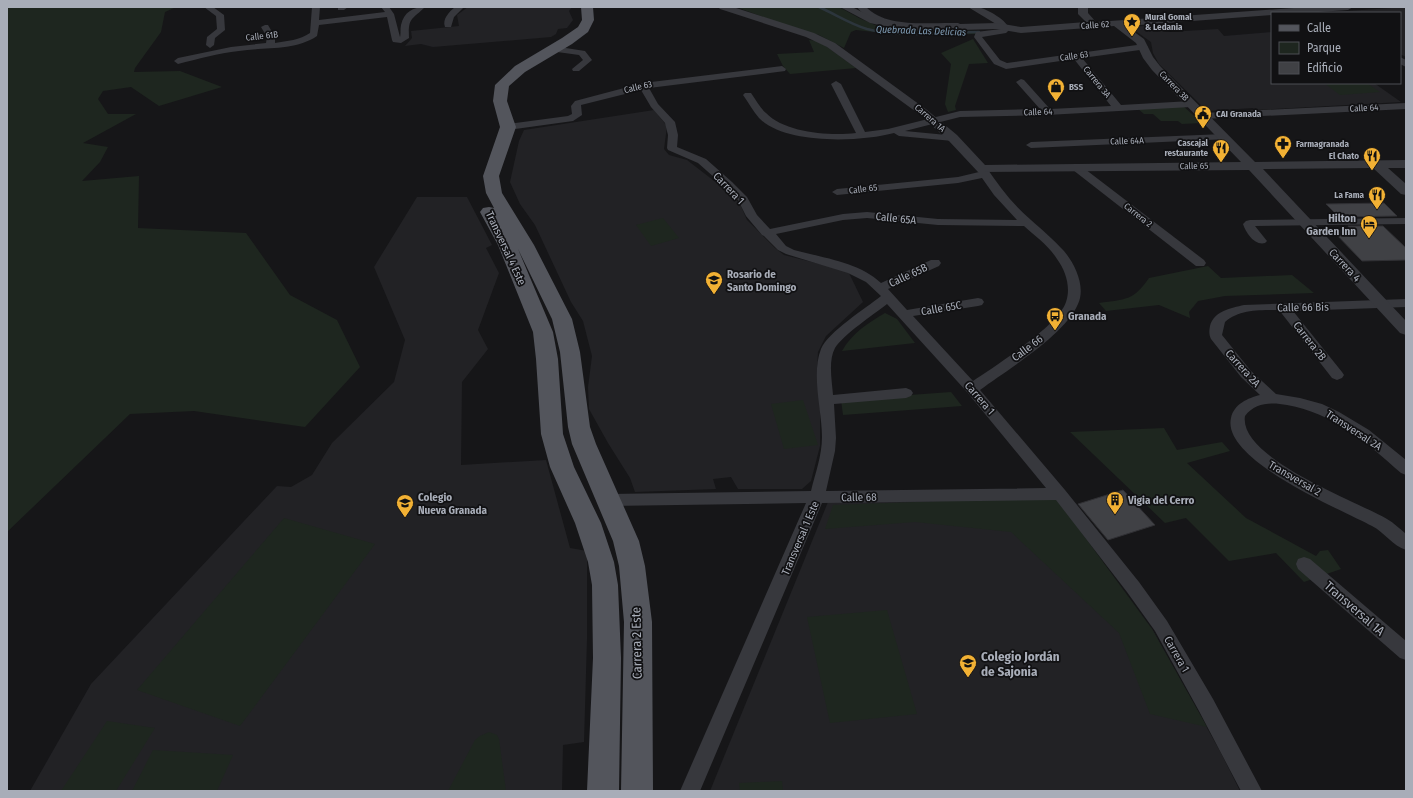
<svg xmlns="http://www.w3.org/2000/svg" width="1413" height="798" font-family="'Fira Sans Condensed',sans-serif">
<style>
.built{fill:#222225}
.green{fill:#1e261f}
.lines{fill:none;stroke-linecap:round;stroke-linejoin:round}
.stream{stroke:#2c353c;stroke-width:2.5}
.building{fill:#404145;stroke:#303034}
.minor{fill:#37383d;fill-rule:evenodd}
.tertiary{fill:#37383d;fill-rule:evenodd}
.primary{fill:#53555c;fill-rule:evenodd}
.labels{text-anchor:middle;stroke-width:3.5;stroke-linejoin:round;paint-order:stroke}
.far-poi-label{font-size:9px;font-weight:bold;fill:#a8adb8;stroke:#111113;text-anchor:start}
.far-street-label{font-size:9px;fill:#a8adb8;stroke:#111113}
.far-water-label{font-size:10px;font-style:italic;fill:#7f9bb3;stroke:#111113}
.street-label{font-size:11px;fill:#a8adb8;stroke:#111113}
.poi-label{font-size:11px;font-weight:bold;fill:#a8adb8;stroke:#111113;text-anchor:start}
.near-street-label{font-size:13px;fill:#a8adb8;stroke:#111113}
.near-poi-label{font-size:13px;font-weight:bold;fill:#a8adb8;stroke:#111113;text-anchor:start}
</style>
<rect width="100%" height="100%" fill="#161618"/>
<g class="built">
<path d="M468,7H572L569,11L573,20L567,28L558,29L556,34L551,37L433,47L421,44L405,46L412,38L411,31L459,26L457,15Z"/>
<path d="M1406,7V57L1400,54V13H1333L1331,12Z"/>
<path d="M1159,25L1169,32L1218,29L1224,36L1272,32V83H1374L1401,102L1255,110L1253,108L1207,111L1159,64L1153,53L1151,42L1130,27Z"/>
<path d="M654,110L667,126L664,149L669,155L687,160L731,194L740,204L747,220L775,248L784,255L848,271L863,302L826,336L818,352L817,367L820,409V446L811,481L802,489H738L731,477L713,479L716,489L635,492L630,478L608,443L589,409L588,387L592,356L583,321L571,302L535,225L520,204L510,182L519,141L524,130Z"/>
<path d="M417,197H467L492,245L486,248L499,273L478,330L488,349L462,382L461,465L546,460L570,548L587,551V639L584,742L563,745L562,791H30L91,684L277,486L291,487L312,475L332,443L394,382L405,340L374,267Z"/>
<path d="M970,496L1152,629L1221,753L1240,791H710L828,502Z"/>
</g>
<g class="green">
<path d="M7,7H176L165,12L161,32L135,68L134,72L180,71L222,87L159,106L131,87L103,91L98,99L108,114H136L83,143L108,147L100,162L82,181L139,176L138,228L246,233L290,295L337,320L360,367L305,427L194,411L130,414L7,532Z"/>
<path d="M736,7H839L859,18L875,25L890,28L977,31L979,34L900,35L856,30L851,32L844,48L819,35L796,29Z"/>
<path d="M973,39L988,63L969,64L955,106L956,110L948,112L945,104L951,64L941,53Z"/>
<path d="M809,40L819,41L856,68L790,74L783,66L777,54L814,52Z"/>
<path d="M1324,83H1367L1380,92L1340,95Z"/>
<path d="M1183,106L1202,123L1182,124L1178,121H1161L1153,114H1144L1137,108Z"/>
<path d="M663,218L679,238L651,246L636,225Z"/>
<path d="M1208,266L1221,278L1292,275L1314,293L1225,296L1198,301L1189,312L1190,318L1159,305L1106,311L1099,303C1126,299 1133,301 1149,278Z"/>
<path d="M885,313L897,319L915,343L842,351C852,333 868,323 885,313Z"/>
<path d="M951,392L962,406L843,415L841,400Z"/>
<path d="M803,400L818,445L784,449L771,404Z"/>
<path d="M1164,428L1177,450L1222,442L1230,451L1187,463L1246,518L1316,556L1320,551L1328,550L1341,569L1304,582L1276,553L1229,561L1186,518L1165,523L1070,432Z"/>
<path d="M1057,499L1152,629L1207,727L1150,714L1119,633L1011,532L915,522L825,529L833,505L970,500Z"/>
<path d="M284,518L375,544L240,726L137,690Z"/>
<path d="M887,610L917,714L830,723L807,617Z"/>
<path d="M107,721L155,728L116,791H61Z"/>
<path d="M489,732L497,735L499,739L506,791H448L475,740L480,736Z"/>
<path d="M153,750L233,755L217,791H132Z"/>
<path d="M782,781L783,791H740L739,783Z"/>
</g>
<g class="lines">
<path class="stream" d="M819,7C835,14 850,24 867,29C903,38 943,32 979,32"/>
</g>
<g class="building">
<path d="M1384,203L1397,216L1339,217L1326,204Z"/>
<path d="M1348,226H1383L1406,248V260L1362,261L1332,230H1351Z"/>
<path d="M1123,490L1155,525L1108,540L1078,504Z"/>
</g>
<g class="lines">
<g class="minor">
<path d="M204,7H213L224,15L225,30L215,38L214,45L210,48L206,45L207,37L217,29L216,16Z"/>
<path d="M312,7H320L319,20L385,12L381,7H389L394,14L400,37C401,34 400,29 401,25C404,12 413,7 425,7C412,20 408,17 409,38L401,43L393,42L392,40L387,17L319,25L317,36C295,51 264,47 239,51C218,53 198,59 178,64L174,61L178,58L231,47L266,43L267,37L261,27L265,25H268L275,37V43C287,41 300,40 310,33Z"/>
<path d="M338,7H348L344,10H338Z"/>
<path d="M455,7H464L454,17L451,27H445C442,19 449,12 455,7Z"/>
<path d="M857,7H866C888,29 929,22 958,23L962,25C954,32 889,25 877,21C869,18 862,14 857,7Z"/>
<path d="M968,7C971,7 975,6 978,7C987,9 1009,21 1009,30L1006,33L982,37L1000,60L1007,63L1144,44L1148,47L1147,49L1082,58L1121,105L1191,101L1196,104L1191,107L1047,115L960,117L905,131L957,136L958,138L957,140L953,141L899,136L894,133C861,142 785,145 759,118C753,111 748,102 743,95L745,93H751C756,100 760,108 766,113C785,133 830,136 856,133L831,84L836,81L841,84L865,132L888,129L960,111L1040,109L1016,82L1021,79L1024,80L1050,109L1111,106L1074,59L1006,69L994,64L974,37L976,32L1001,29V27Z"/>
<path d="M553,46L585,51L592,60L579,71H573L572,69L583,60L579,55L550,51L549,49L550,47Z"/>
<path d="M1400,57L1406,60V67L1400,64Z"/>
<path d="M782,66L786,69L785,71L649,88L658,104L675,122L678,135L677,147L706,159L732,182L747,197L757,215L770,229L843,214L867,212L938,219L1017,220L994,195L982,178L958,183L837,195L832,192L837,189L958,177L979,172L977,169L982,166L986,167C999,186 1013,205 1031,220C1041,229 1054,240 1064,251C1075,264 1086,287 1078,304C1064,336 1008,369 980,390L1065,490L1139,582L1167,621L1213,699L1262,791H1241L1199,711L1155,631L1127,592L1056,500L822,503L700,791H680L806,503L609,506L603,504L601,500L603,496L609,494L811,491C815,474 822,456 822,437C822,411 811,374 821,349C828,332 866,308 881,296L866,282L848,273L786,254L778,250L764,236L762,235L746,216L738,200L724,186L698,163L668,150L667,148L668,135L665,123L651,107L641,90L581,105L582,115L573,121L508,130L503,127L508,124L568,116L572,114L571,106L575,101L643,83ZM867,218L938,225L1024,226C1035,236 1049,246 1057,259C1066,271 1071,288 1066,302C1058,326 995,366 973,381L913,316L978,306L982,305L984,302L982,299L978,298L907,310L888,289L939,266L941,263L939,260H931L881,283C859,262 823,258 794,250L786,246L776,234L843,220ZM887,304L967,392L1046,488L826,491L835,451L836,438L834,404L906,398L911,396L913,393L911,390L906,388L833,395C832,381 828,361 835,348C844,334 873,315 887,304Z"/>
<path d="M1406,103V109L1203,119L1198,116L1203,113Z"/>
<path d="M1224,134L1229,137L1228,139L1031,148L1026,145L1031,142Z"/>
<path d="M1077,165L1081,166L1204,260L1206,263L1204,266H1196L1073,170L1072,168L1073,166Z"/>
<path d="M1406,218V224L1255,226L1267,241L1265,243C1255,246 1246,233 1243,224L1246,221L1250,220Z"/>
<path d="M1406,299V307L1293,311L1342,372L1344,375L1342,378L1337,380L1332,378L1279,310C1261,310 1239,309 1225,322L1222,335L1251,371L1276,394L1300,398L1322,404L1339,412L1369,430L1406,460V475L1401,473C1367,443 1333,413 1287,405C1272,402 1255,402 1245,416C1238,458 1356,501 1387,519C1394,523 1400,529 1406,534V550C1393,546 1384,532 1372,526C1342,510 1221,460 1231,418C1234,404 1248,398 1260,395L1241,377L1211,339C1209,335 1209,331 1210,326C1214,311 1231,308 1244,305Z"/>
<path d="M1304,557L1310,559L1406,641V660L1400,658L1298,569L1296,564L1298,559Z"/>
</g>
<path class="tertiary" d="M718,7H733L814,33L835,43L927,110L957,135L985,165L1241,162L1152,70L1143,58L1136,43L1114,26L1021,33L997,29L922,31L897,29L870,23L840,7H852L876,19L897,23L922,25L997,23L1021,27L1086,22L1078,14V7H1088V13L1096,22L1307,7H1353L1348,10L1304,13H1272V15L1126,26L1144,39L1153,57L1160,66L1255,162L1406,160V168H1388L1406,184V195L1401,194L1373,168L1263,169L1406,321V335L1400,333L1249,170L978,172L949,141L919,114L827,47L806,37L720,9Z"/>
<path class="primary" d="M581,7H593L594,20L588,32L572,44L525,72L509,86L507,101L516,127L499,176L502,193L534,245L572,319L580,352L590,427L596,444L639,541L645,566L652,622L653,791H621L624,622L619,566L613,541L572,444L568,427L560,352L552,319L518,249L553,332L558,359L563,434L574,467L601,523L614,562L618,585L621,658L619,791H587L593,658L592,585L588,562L575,523L550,467L541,434L536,359L533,332L498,245L480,212L483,208L489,207L494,208L486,193L483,176L500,127L493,101L495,85L515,66L562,38L578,27L582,20Z"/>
</g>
<defs>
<symbol id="sight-pin" viewBox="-11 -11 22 30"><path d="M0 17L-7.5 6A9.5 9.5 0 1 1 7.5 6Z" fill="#f2b134" stroke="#111113"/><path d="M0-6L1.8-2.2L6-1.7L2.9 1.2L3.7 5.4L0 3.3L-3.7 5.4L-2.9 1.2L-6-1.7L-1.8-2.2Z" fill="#111"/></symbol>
<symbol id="shop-pin" viewBox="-11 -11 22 30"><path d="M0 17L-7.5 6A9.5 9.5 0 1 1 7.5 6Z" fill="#f2b134" stroke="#111113"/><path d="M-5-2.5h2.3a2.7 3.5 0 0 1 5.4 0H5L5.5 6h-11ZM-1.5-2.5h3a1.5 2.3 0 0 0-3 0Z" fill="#111"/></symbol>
<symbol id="civic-pin" viewBox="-11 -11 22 30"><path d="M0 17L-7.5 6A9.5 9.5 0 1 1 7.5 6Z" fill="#f2b134" stroke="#111113"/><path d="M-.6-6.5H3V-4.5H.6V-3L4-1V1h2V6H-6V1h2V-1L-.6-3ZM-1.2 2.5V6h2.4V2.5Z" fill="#111"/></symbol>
<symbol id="pharmacy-pin" viewBox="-11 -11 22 30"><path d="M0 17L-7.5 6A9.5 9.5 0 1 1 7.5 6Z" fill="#f2b134" stroke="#111113"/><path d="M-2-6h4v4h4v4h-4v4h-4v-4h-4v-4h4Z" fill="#111"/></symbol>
<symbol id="restaurant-pin" viewBox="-11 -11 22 30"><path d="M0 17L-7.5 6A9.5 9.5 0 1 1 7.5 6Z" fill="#f2b134" stroke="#111113"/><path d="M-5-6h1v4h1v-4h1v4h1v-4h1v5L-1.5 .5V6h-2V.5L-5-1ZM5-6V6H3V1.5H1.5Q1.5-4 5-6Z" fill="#111"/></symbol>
<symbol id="hotel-pin" viewBox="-11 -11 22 30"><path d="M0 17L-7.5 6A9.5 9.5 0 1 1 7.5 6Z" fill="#f2b134" stroke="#111113"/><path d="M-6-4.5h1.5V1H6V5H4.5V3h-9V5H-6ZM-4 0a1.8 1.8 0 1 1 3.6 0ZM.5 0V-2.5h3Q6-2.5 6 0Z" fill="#111"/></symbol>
<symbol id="school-pin" viewBox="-11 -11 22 30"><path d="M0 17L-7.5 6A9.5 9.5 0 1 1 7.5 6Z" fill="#f2b134" stroke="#111113"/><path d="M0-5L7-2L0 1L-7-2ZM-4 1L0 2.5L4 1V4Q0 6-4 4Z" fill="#111"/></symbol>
<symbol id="bus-pin" viewBox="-11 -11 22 30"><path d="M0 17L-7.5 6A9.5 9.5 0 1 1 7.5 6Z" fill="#f2b134" stroke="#111113"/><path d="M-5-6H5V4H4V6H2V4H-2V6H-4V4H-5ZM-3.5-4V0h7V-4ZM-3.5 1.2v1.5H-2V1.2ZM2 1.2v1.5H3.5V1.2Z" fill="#111"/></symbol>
<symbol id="building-pin" viewBox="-11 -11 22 30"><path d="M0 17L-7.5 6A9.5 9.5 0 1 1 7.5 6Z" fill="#f2b134" stroke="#111113"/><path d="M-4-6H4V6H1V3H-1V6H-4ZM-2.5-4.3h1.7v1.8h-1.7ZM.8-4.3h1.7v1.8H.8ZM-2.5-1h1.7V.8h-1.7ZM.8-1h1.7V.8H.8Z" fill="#111"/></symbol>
</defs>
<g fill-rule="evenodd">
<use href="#sight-pin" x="1122" y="12" width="20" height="27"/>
<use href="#shop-pin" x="1046" y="77" width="20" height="27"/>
<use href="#civic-pin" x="1193" y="104" width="20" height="27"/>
<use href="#pharmacy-pin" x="1273" y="134" width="20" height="27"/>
<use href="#restaurant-pin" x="1211" y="138" width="20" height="27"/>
<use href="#restaurant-pin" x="1362" y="146" width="20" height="27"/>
<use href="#restaurant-pin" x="1367" y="185" width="20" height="27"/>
<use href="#hotel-pin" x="1359" y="214" width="20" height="27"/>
<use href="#school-pin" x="704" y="270" width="20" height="27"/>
<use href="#bus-pin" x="1045" y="306" width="20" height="27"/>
<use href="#building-pin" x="1105" y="490" width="20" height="27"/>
<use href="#school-pin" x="395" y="493" width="20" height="27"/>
<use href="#school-pin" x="958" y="653" width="20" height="27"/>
</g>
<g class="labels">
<g class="far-poi-label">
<text x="1145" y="20">Mural Gomal<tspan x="1145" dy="10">&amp; Ledania</tspan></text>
<text x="1069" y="90">BSS</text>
<text x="1216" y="117">CAI Granada</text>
<text x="1208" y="146" text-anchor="end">Cascajal<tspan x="1208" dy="10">restaurante</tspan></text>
<text x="1296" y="147">Farmagranada</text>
<text x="1359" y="159" text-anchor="end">El Chato</text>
<text x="1364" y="198" text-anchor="end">La Fama</text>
</g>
<g class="far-street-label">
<text transform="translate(1095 25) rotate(-4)" y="3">Calle 62</text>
<text transform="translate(262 36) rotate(-6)" y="3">Calle 61B</text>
<text transform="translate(1074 56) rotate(-8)" y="3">Calle 63</text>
<text transform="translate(1097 82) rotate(51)" y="3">Carrera 3A</text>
<text transform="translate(1174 86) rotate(46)" y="3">Carrera 3B</text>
<text transform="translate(638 87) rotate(-13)" y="3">Calle 63</text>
<text transform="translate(1364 108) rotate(-3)" y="3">Calle 64</text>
<text transform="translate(1038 112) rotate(-2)" y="3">Calle 64</text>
<text transform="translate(930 118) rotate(41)" y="3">Carrera 1A</text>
<text transform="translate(1127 141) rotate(-2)" y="3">Calle 64A</text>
<text transform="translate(1194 166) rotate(-1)" y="3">Calle 65</text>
<text transform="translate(863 189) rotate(-7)" y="3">Calle 65</text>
<text transform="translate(1138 215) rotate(38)" y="3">Carrera 2</text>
</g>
<g class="far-water-label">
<text transform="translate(921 30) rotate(2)" y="4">Quebrada Las Delicias</text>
</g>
<g class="street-label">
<text transform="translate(729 188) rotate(46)" y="4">Carrera 1</text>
<text transform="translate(896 218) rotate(6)" y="4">Calle 65A</text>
<text transform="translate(506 248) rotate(65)" y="4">Transversal 4 Este</text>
<text transform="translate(1345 265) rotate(47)" y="4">Carrera 4</text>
<text transform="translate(908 275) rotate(-25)" y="4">Calle 65B</text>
<text transform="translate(1303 307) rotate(-1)" y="4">Calle 66 Bis</text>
<text transform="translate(941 308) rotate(-10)" y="4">Calle 65C</text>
<text transform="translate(1310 341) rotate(52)" y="4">Carrera 2B</text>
<text transform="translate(1027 348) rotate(-37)" y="4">Calle 66</text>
<text transform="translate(1243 368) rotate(48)" y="4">Carrera 2A</text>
<text transform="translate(980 398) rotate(49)" y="4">Carrera 1</text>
<text transform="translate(1354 430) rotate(33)" y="4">Transversal 2A</text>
<text transform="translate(1295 478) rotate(30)" y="4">Transversal 2</text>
<text transform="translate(859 497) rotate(-1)" y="4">Calle 68</text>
<text transform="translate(800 538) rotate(-67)" y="4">Transversal 1 Este</text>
<text transform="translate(1177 654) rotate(60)" y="4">Carrera 1</text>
</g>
<g class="poi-label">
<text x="1356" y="222" text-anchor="end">Hilton<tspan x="1356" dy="13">Garden Inn</tspan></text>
<text x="727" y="278">Rosario de<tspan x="727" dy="13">Santo Domingo</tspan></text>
<text x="1068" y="320">Granada</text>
<text x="418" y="501">Colegio<tspan x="418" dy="13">Nueva Granada</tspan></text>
<text x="1128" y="504">Vigia del Cerro</text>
</g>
<g class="near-street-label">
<text transform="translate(1355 608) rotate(41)" y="5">Transversal 1A</text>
<text transform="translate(636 643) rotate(-91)" y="5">Carrera 2 Este</text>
</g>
<g class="near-poi-label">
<text x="981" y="661">Colegio Jordán<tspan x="981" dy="15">de Sajonia</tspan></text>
</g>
</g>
<rect width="1413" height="798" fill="none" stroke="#a8adb8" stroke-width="16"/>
<rect x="1271" y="12" width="130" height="72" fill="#111113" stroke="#4d4f55"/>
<rect x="1279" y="25" width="20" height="6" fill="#53555c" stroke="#4d4f55"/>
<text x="1307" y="32" font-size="12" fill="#a8adb8">Calle</text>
<rect x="1279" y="42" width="20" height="12" fill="#1e261f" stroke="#4d4f55"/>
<text x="1307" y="52" font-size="12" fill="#a8adb8">Parque</text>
<rect x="1279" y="62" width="20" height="12" fill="#404145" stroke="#4d4f55"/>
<text x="1307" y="72" font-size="12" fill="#a8adb8">Edificio</text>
</svg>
